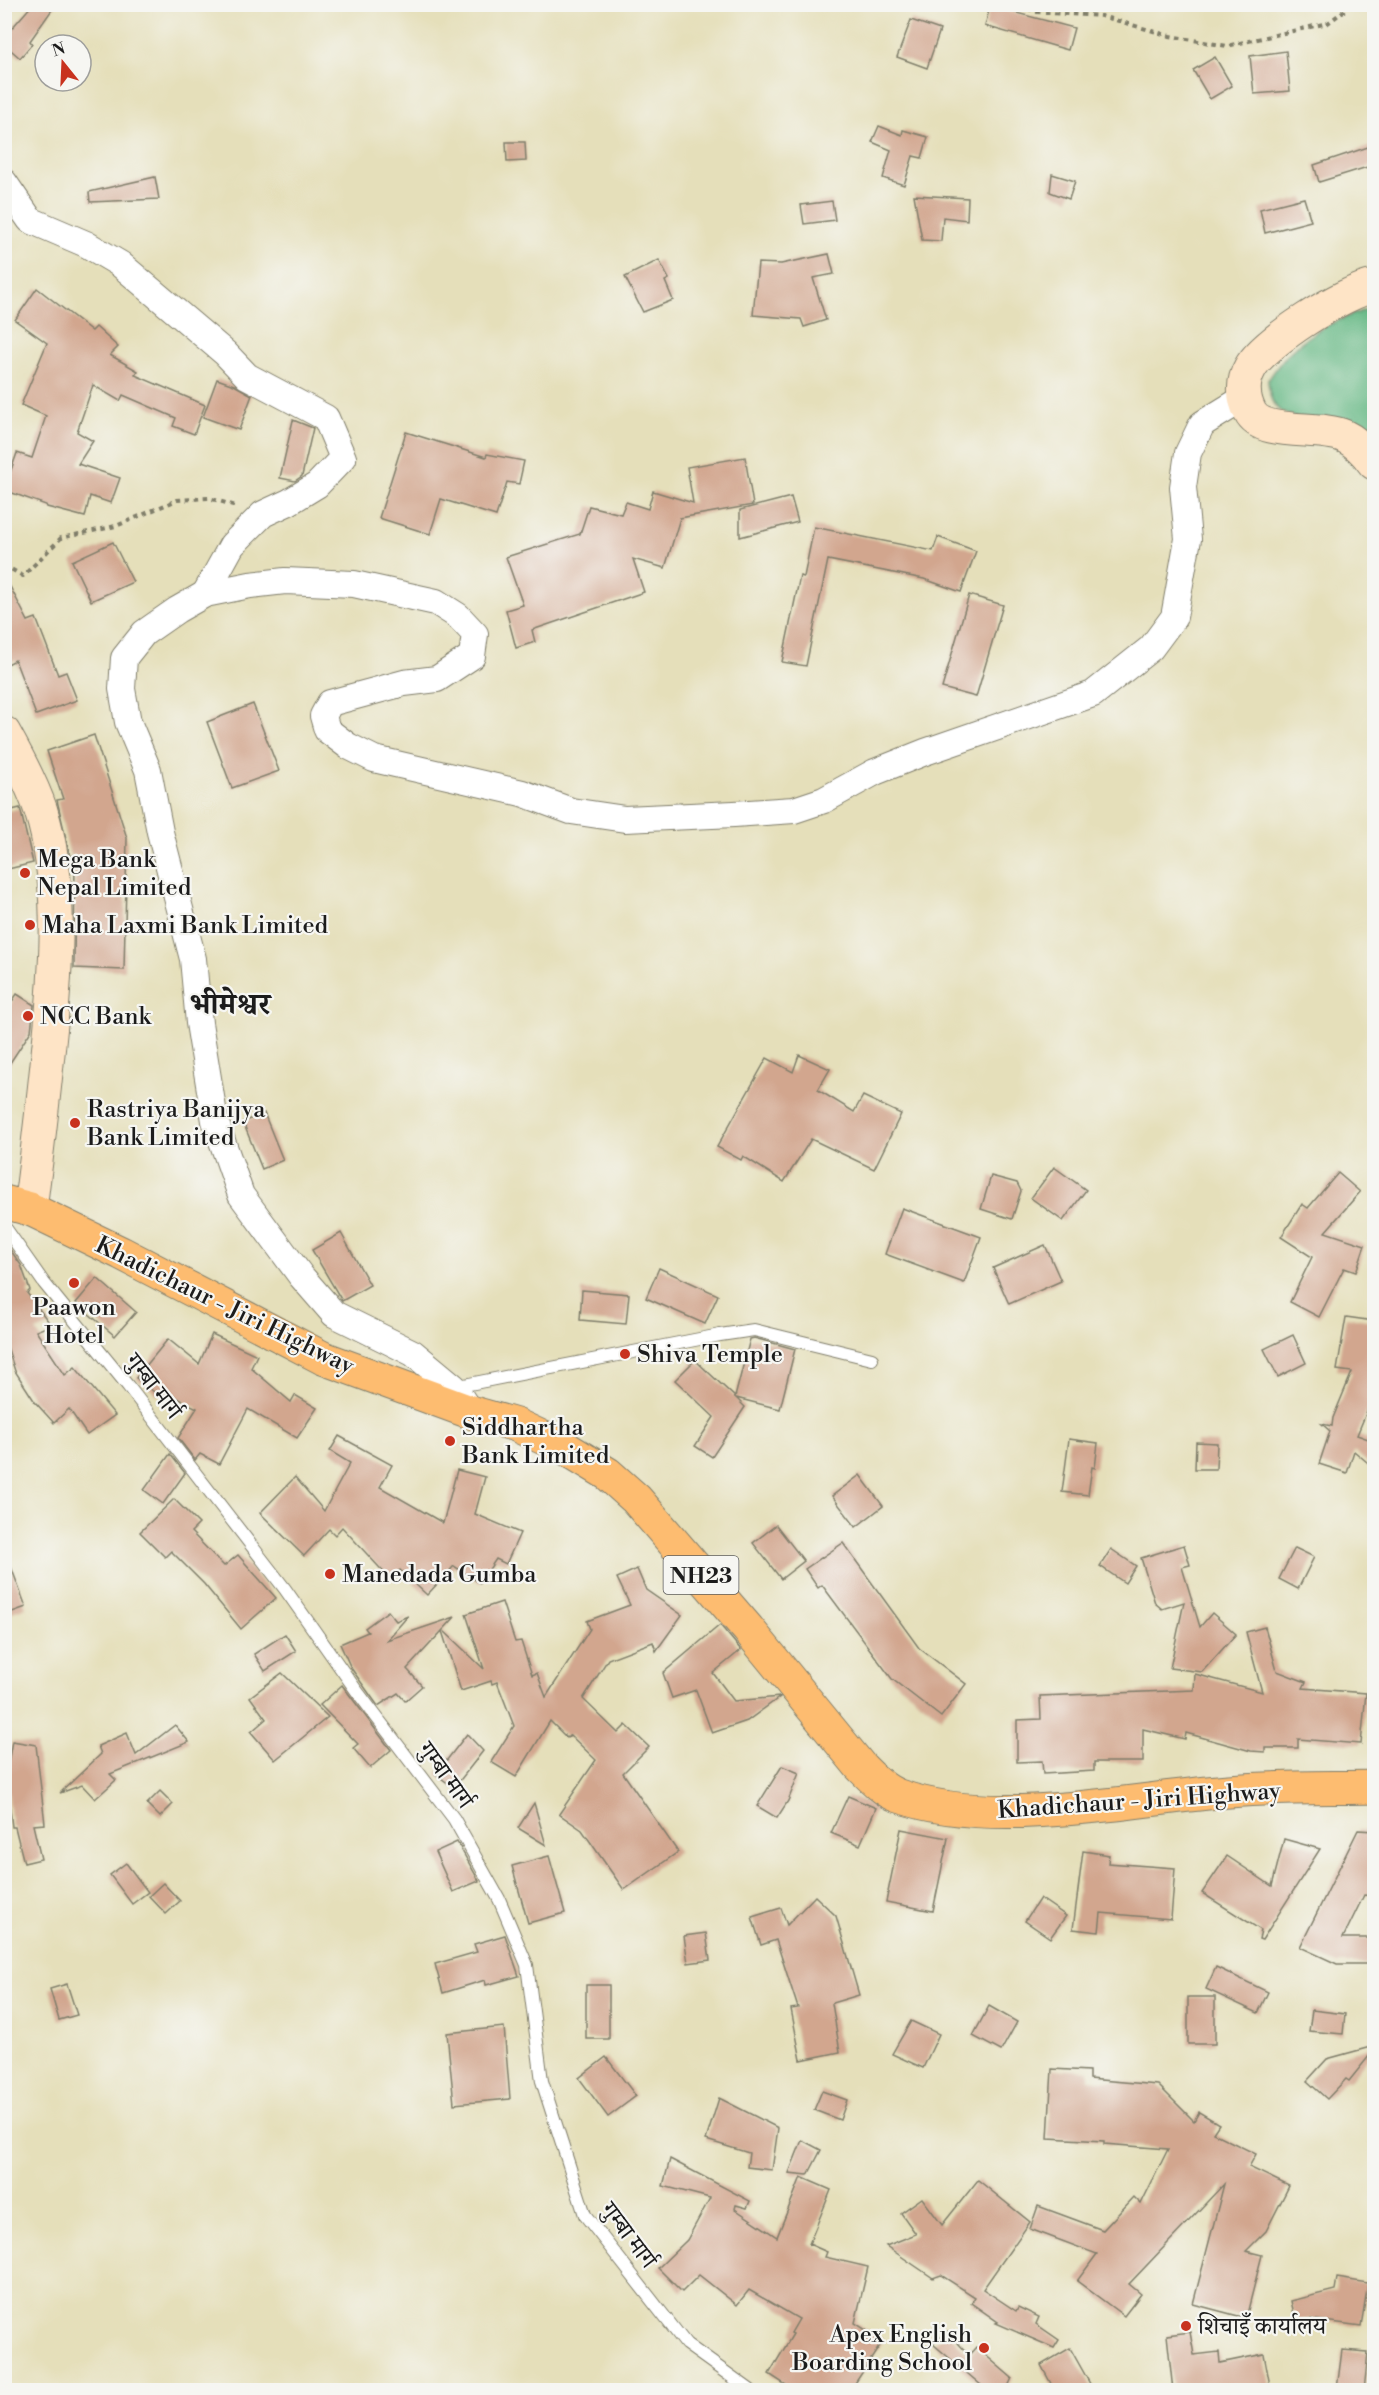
<svg xmlns="http://www.w3.org/2000/svg" width="1379" height="2395" font-family="'Libre Bodoni','Noto Serif Devanagari',serif">
<style>
.forest{fill:#67b986;stroke:#426a51;stroke-width:1.5}
.building{fill:#d2a68e}
.lines{fill:none;stroke-linecap:round;stroke-linejoin:round}
.lane-casing{stroke:#807e6b;stroke-width:14}
.street-casing{stroke:#807e6b;stroke-width:28}
.secondary-casing{stroke:#807e6b;stroke-width:35}
.primary-casing{stroke:#807e6b;stroke-width:35}
.path{stroke:#807e6b;stroke-width:4;stroke-dasharray:4.5 4.5;stroke-linecap:butt}
.lane{stroke:#fff;stroke-width:12}
.street{stroke:#fff;stroke-width:26}
.secondary{stroke:#fee4c6;stroke-width:33}
.primary{stroke:#fdbc70;stroke-width:33}
.poi-dot{fill:#c8321e;stroke:#f6f6f2;stroke-width:2}
.labels{text-anchor:middle;stroke-width:4.5;stroke-linejoin:round;paint-order:stroke}
.shield{fill:#f6f6f2;stroke:#5d5d5c;stroke-width:1.5}
.shield-label{font-size:22px;font-weight:bold;fill:#1c1c1c}
.poi-label{font-size:24px;fill:#1c1c1c;stroke:#f6f6f2;text-anchor:start}
.street-label{font-size:24px;fill:#1c1c1c;stroke:#f6f6f2}
.district-label{font-size:30px;font-weight:bold;fill:#1c1c1c;stroke:#f6f6f2}
</style>
<rect width="100%" height="100%" fill="#f6f6f2"/>
<filter id="ink" filterUnits="userSpaceOnUse"><feTurbulence type="fractalNoise" baseFrequency=".0167" numOctaves="2"/><feDisplacementMap in="SourceGraphic" scale="12" xChannelSelector="R" yChannelSelector="G"/><feConvolveMatrix kernelMatrix="1 2 1 2 8 2 1 2 1" color-interpolation-filters="sRGB"/></filter>
<filter id="wash" filterUnits="userSpaceOnUse"><feTurbulence type="fractalNoise" baseFrequency=".008" numOctaves="4" result="noise"/><feDisplacementMap in="SourceGraphic" scale="24" xChannelSelector="R" yChannelSelector="G"/><feGaussianBlur stdDeviation="1.35" result="paint"/><feColorMatrix in="noise" values="0 0 0 0 0 0 0 0 0 0 0 0 0 0 0 0 0 1.4 0 .05"/><feComposite in="paint" operator="in"/></filter>
<g filter="url(#wash)">
<rect width="100%" height="100%" fill="#e5dfba"/>
<path class="forest" d="M1374,307V441C1356,435 1291,420 1279,410C1270,402 1269,392 1268,380C1274,372 1280,362 1288,354C1311,330 1343,317 1374,307Z"/>
<g id="blocks">
<g class="building">
<path d="M33,4H56L30,41L32,44L20,58L4,44V37Z"/>
<path d="M990,6L1074,28L1068,50L985,26Z"/>
<path d="M911,20L940,30L927,68L897,57Z"/>
<path d="M1286,51L1290,91L1254,94L1250,56Z"/>
<path d="M1215,57L1232,86L1210,99L1193,70Z"/>
<path d="M879,126L902,135L903,130L928,137L922,158L913,156L904,185L883,178L891,150L872,142Z"/>
<path d="M506,142H525L526,161L507,162Z"/>
<path d="M1374,145V165L1319,182L1314,165Z"/>
<path d="M1052,174L1075,181L1069,199L1050,192Z"/>
<path d="M155,177L159,199L90,202L89,192Z"/>
<path d="M914,195L968,198L967,220L943,217L941,241L922,240Z"/>
<path d="M1304,198L1311,221L1265,233L1260,209Z"/>
<path d="M832,201L835,220L804,224L801,205Z"/>
<path d="M829,254L834,274L813,278L826,320L804,327L801,319L753,315L758,263L781,264Z"/>
<path d="M659,260L669,279L665,281L673,300L643,312L625,277Z"/>
<path d="M37,288L92,331L96,327L118,347L110,355L138,371L135,375L205,405L194,434L173,426L176,418L123,395L120,401L93,385L77,432L93,441L78,464L120,478L111,503L90,496L85,517L47,507L46,505L4,490L17,453L32,458L46,416L21,405L47,343L15,320Z"/>
<path d="M217,379L234,385L252,395L239,430L203,417Z"/>
<path d="M293,420L313,428L302,476L295,481L280,478Z"/>
<path d="M406,432L486,457L487,454L524,461L519,484L507,482L496,516L441,499L430,534L379,518Z"/>
<path d="M745,457L753,505L680,518L665,568L633,559L644,592L532,630L535,642L516,648L506,610L523,605L506,557L580,534L589,506L621,514L626,502L648,509L653,491L693,503L687,467Z"/>
<path d="M791,497L798,522L740,537V510Z"/>
<path d="M814,527L933,551L938,537L976,551L961,592L924,579L828,560L806,666L782,662L800,576L804,577Z"/>
<path d="M113,542L133,582L91,601L72,561Z"/>
<path d="M4,575L28,621L36,618L58,675L66,672L77,700L36,715L15,660L4,666Z"/>
<path d="M969,595L1003,605L976,697L942,688Z"/>
<path d="M253,704L279,771L232,788L207,722Z"/>
<path d="M94,735L127,838L124,970L74,968L75,855L70,856L57,800L63,799L47,751Z"/>
<path d="M20,808L33,863L4,870V812Z"/>
<path d="M17,994L34,1005L31,1031L4,1072V1013Z"/>
<path d="M799,1055L830,1069L818,1090L854,1112L863,1096L901,1114L874,1169L811,1139L784,1182L743,1156L741,1160L717,1147L767,1058L793,1072Z"/>
<path d="M264,1113L283,1160L262,1169L243,1122Z"/>
<path d="M1054,1167L1086,1190L1063,1221L1031,1198Z"/>
<path d="M1338,1173L1360,1192L1325,1232L1365,1245L1356,1272L1344,1268L1319,1317L1290,1302L1312,1257L1281,1237L1302,1204L1308,1208Z"/>
<path d="M991,1176L1017,1183L1021,1191L1012,1219L981,1209Z"/>
<path d="M902,1208L981,1237L964,1283L885,1254Z"/>
<path d="M341,1233L370,1285L342,1301L312,1250Z"/>
<path d="M4,1241L21,1265L30,1290L27,1293L51,1325L36,1331L65,1375L75,1367L115,1415L87,1435L69,1409L54,1423L35,1402L15,1371L4,1337Z"/>
<path d="M1045,1245L1061,1281L1009,1304L993,1268Z"/>
<path d="M659,1268L718,1295L705,1324L646,1298Z"/>
<path d="M97,1278L136,1312L115,1336L76,1303Z"/>
<path d="M582,1290L629,1294L626,1324L580,1320Z"/>
<path d="M1346,1317L1374,1321V1394L1357,1435L1374,1441V1468L1354,1451L1347,1473L1319,1464L1330,1431L1322,1424L1332,1426L1333,1418L1352,1372L1337,1370Z"/>
<path d="M212,1334L257,1355L251,1368L291,1402L295,1395L317,1408L297,1438L248,1409L219,1464L200,1454L195,1460L178,1438L197,1408L162,1390L158,1395L136,1378L168,1339L199,1364Z"/>
<path d="M1293,1335L1306,1363L1278,1377L1264,1349Z"/>
<path d="M754,1338L795,1349L780,1409L736,1398L745,1407L712,1457L695,1446L714,1417L675,1380L695,1360L735,1397L750,1339Z"/>
<path d="M339,1436L392,1465L380,1487L443,1523L457,1470L485,1477L475,1514L520,1533L506,1564L496,1559L480,1583L454,1566L427,1595L400,1570L390,1579L342,1527L335,1535L329,1529L304,1556L260,1513L295,1477L324,1511L350,1463L330,1451Z"/>
<path d="M1069,1439L1098,1443L1095,1468L1092,1467L1088,1495L1062,1492Z"/>
<path d="M1196,1442L1217,1443L1216,1469H1195Z"/>
<path d="M170,1454L185,1473L163,1504L144,1490Z"/>
<path d="M860,1475L883,1506L856,1527L832,1496Z"/>
<path d="M174,1499L199,1524L191,1532L224,1566L238,1555L276,1598L241,1629L204,1584L171,1551L165,1557L140,1532Z"/>
<path d="M776,1525L804,1561L781,1579L753,1543Z"/>
<path d="M843,1543L919,1648L966,1684L941,1717L892,1679L822,1585L818,1588L805,1569Z"/>
<path d="M1184,1545L1190,1565L1182,1567L1200,1627L1212,1613L1236,1634L1202,1672L1170,1668L1184,1602L1162,1609L1155,1603L1141,1558Z"/>
<path d="M1295,1548L1314,1557L1298,1589L1279,1579Z"/>
<path d="M1111,1549L1136,1566L1125,1583L1100,1566Z"/>
<path d="M4,1556H7L26,1607L4,1615Z"/>
<path d="M637,1569L646,1590L682,1615L656,1651L653,1642L608,1659L583,1699L618,1733L626,1725L649,1747L623,1773L678,1852L624,1890L582,1830L559,1814L596,1760L570,1735L567,1738L550,1721L516,1777L491,1762L514,1726L497,1682L492,1684L491,1681L461,1691L442,1631L407,1669L422,1686L405,1701L398,1693L378,1706L351,1668L340,1644L368,1632L365,1628L388,1611L396,1621L408,1616L387,1640L455,1617L443,1630L484,1669L466,1614L502,1602L515,1642L521,1641L532,1675L537,1673L546,1697L590,1629L587,1621L630,1605L617,1578Z"/>
<path d="M720,1625L741,1650L713,1673L734,1701L780,1697L747,1721L712,1733L696,1690L672,1698L663,1673Z"/>
<path d="M1265,1627L1277,1671L1306,1682L1303,1688L1366,1693L1361,1744L1298,1739V1748H1265V1752L1251,1751L1186,1733L1185,1739L1143,1729V1762H1094V1771L1043,1774L1042,1761L1017,1762V1720L1041,1719L1040,1696L1194,1690L1195,1674L1262,1692L1246,1632Z"/>
<path d="M285,1634L296,1651L265,1671L254,1654Z"/>
<path d="M282,1673L328,1717L275,1760L251,1732L266,1719L250,1697Z"/>
<path d="M342,1685L391,1750L370,1768L353,1748L358,1744L320,1705Z"/>
<path d="M175,1725L189,1742L110,1774L116,1780L95,1799L82,1785L60,1793L101,1754L98,1746L127,1733L136,1755Z"/>
<path d="M467,1734L483,1751L454,1788L436,1774Z"/>
<path d="M12,1741L36,1745L45,1824L33,1825L41,1859L24,1863L15,1827H12L6,1774Z"/>
<path d="M782,1766L799,1773L788,1801L777,1818L757,1806Z"/>
<path d="M160,1791L173,1804L160,1817L147,1804Z"/>
<path d="M848,1796L876,1808L860,1845L831,1833Z"/>
<path d="M534,1803L546,1845L518,1828Z"/>
<path d="M901,1829L948,1838L933,1911L886,1902Z"/>
<path d="M1358,1830L1374,1831V1896L1364,1895L1343,1938H1374V1964H1337L1300,1947Z"/>
<path d="M1284,1839L1320,1849L1262,1940L1259,1939L1261,1930L1202,1893L1227,1856L1272,1886Z"/>
<path d="M457,1842L479,1881L453,1892L435,1852Z"/>
<path d="M1083,1851L1109,1855L1108,1863L1175,1868L1171,1919L1101,1913L1099,1932L1073,1929Z"/>
<path d="M549,1856L565,1913L528,1923L512,1866Z"/>
<path d="M126,1863L148,1892L132,1904L110,1875Z"/>
<path d="M163,1883L180,1901L166,1914L149,1896Z"/>
<path d="M815,1896L836,1916L859,1995L832,2003L840,2052L801,2060L791,2009L798,2008L776,1940L761,1945L752,1917L781,1908L787,1925Z"/>
<path d="M1040,1898L1066,1916L1050,1938L1025,1921Z"/>
<path d="M706,1933L710,1960L688,1963L684,1936Z"/>
<path d="M505,1935L519,1976L486,1985L485,1980L443,1993L435,1964L477,1952L474,1944Z"/>
<path d="M1216,1967L1268,1992L1258,2013L1206,1989Z"/>
<path d="M67,1984L77,2015L59,2020L50,1989Z"/>
<rect x="586" y="1985" width="23" height="54"/>
<rect x="1188" y="1997" width="27" height="47"/>
<path d="M989,2006L1017,2022L1001,2051L973,2036Z"/>
<path d="M1312,2010L1345,2014L1343,2034L1309,2031Z"/>
<path d="M911,2021L939,2034L923,2068L892,2054Z"/>
<path d="M504,2027L510,2099L454,2104L447,2033Z"/>
<path d="M1374,2046V2050L1349,2081L1346,2079L1327,2099L1307,2081L1327,2059Z"/>
<path d="M606,2057L636,2096L608,2117L579,2078Z"/>
<path d="M1052,2069L1089,2071V2079L1158,2085L1194,2121L1199,2112L1219,2124L1213,2133L1256,2154L1249,2167L1289,2186L1266,2231L1246,2251L1262,2255L1246,2318L1193,2304L1224,2184L1129,2284L1141,2294L1124,2316L1077,2281L1097,2254L1030,2229L1038,2206L1103,2230L1134,2197L1141,2204L1168,2149L1104,2144V2141L1048,2138Z"/>
<path d="M822,2091L847,2100L840,2120L814,2110Z"/>
<path d="M719,2098L778,2128L772,2170L747,2167L749,2153L706,2140Z"/>
<path d="M802,2140L821,2150L808,2175L789,2173Z"/>
<path d="M670,2159L750,2201L747,2208L736,2205L735,2209L777,2237L801,2177L831,2190L809,2244L827,2252L825,2257L868,2267L855,2323L883,2341L850,2391H795L769,2374L793,2334L791,2333L799,2319L749,2290L737,2305L699,2275L682,2292L658,2268L687,2240L710,2198L663,2186Z"/>
<path d="M978,2180L1030,2222L983,2289L1016,2311L1018,2307L1039,2317L1036,2324L1059,2340L1054,2348L996,2323L998,2322L971,2303L975,2297L941,2275L933,2278L886,2246L916,2234L901,2213L922,2198L942,2225Z"/>
<path d="M1337,2278L1368,2283L1361,2326L1309,2319L1296,2322L1291,2301L1335,2290Z"/>
<path d="M947,2331L969,2355L976,2347L1012,2378L1006,2391H988L933,2344Z"/>
<path d="M1190,2332L1194,2355L1219,2352L1220,2363L1264,2354L1271,2391H1173L1167,2335Z"/>
<path d="M1070,2348L1094,2391H1055L1041,2365Z"/>
<path d="M1342,2350L1368,2352L1364,2391L1337,2389Z"/>
</g>
</g>
</g>
<g filter="url(#ink)">
<use href="#blocks" fill-opacity="0" stroke="#807e6b" stroke-width="1.5"/>
<g class="lines">
<defs>
<g id="lane">
<path d="M4,1226L44,1283L128,1386L285,1589L356,1690L454,1819L499,1899L527,1965L542,2081L585,2215L686,2344L750,2390"/>
<path d="M454,1387L720,1335L754,1330L872,1359"/>
</g>
<g id="street">
<path d="M4,182L30,220L86,244L120,264L225,353L247,376L326,418L343,458L317,485L289,502L263,514L232,545L205,594"/>
<path d="M470,1412L454,1387L413,1353L334,1314L301,1276L241,1195L215,1121L199,1023L193,959L160,832L148,770L128,722L122,689L124,658L144,633L177,610L205,594L250,585L285,581L354,584L436,602L458,616L475,634L472,656L437,679L404,683L330,703L323,716L327,730L348,746L374,759L522,793L571,811L625,819L734,814L794,810L824,800L875,772L925,752L1093,694L1151,648L1174,617L1188,539L1183,487L1188,453L1202,424L1244,398"/>
</g>
<g id="secondary">
<path d="M1374,286C1345,291 1264,342 1250,368C1242,382 1243,398 1250,412C1262,437 1319,425 1344,436C1357,442 1366,452 1374,463"/>
<path d="M4,733C18,758 32,784 41,811C62,879 57,954 51,1024C45,1086 38,1147 30,1209"/>
</g>
<path id="primary" d="M4,1202L30,1209L121,1253L323,1358L470,1412L516,1425L567,1449L608,1474L636,1499L748,1629L860,1766C871,1777 884,1791 899,1796C994,1830 1130,1799 1229,1791C1277,1787 1326,1788 1374,1787"/>
</defs>
<use href="#lane" class="lane-casing"/>
<use href="#street" class="street-casing"/>
<use href="#secondary" class="secondary-casing"/>
<use href="#primary" class="primary-casing"/>
<g class="path">
<path d="M1020,4L1035,12L1101,16L1170,36L1227,46L1328,23L1353,4"/>
<path d="M4,565L23,576L61,538L116,526L177,500L209,498L236,506"/>
</g>
<use href="#lane" class="lane"/>
<use href="#street" class="street"/>
<use href="#secondary" class="secondary"/>
<use href="#primary" class="primary"/>
</g>
</g>
<g class="poi-dot">
<circle cx="25" cy="873" r="6"/>
<circle cx="30" cy="925" r="6"/>
<circle cx="28" cy="1016" r="6"/>
<circle cx="75" cy="1123" r="6"/>
<circle cx="74" cy="1283" r="6"/>
<circle cx="625" cy="1354" r="6"/>
<circle cx="450" cy="1441" r="6"/>
<circle cx="330" cy="1574" r="6"/>
<circle cx="1186" cy="2326" r="6"/>
<circle cx="984" cy="2348" r="6"/>
</g>
<g class="labels">
<rect class="shield" x="663.5" y="1556" width="75" height="38" rx="4.5"/>
<g class="shield-label">
<text x="701" y="1583">NH23</text>
</g>
<g class="poi-label">
<text x="37" y="867">Mega Bank<tspan x="37" dy="28">Nepal Limited</tspan></text>
<text x="42" y="933">Maha Laxmi Bank Limited</text>
<text x="40" y="1024">NCC Bank</text>
<text x="87" y="1117">Rastriya Banijya<tspan x="87" dy="28">Bank Limited</tspan></text>
<text x="74" y="1315" text-anchor="middle">Paawon<tspan x="74" dy="28">Hotel</tspan></text>
<text x="637" y="1362">Shiva Temple</text>
<text x="462" y="1435">Siddhartha<tspan x="462" dy="28">Bank Limited</tspan></text>
<text x="342" y="1582">Manedada Gumba</text>
<text x="1198" y="2334">शिचाइँ कार्यालय</text>
<text x="972" y="2342" text-anchor="end">Apex English<tspan x="972" dy="28">Boarding School</tspan></text>
</g>
<g class="street-label">
<text transform="translate(225 1305) rotate(26)" y="8">Khadichaur - Jiri Highway</text>
<text transform="translate(154 1386) rotate(52)" y="8">गुम्बा मार्ग</text>
<text transform="translate(446 1775) rotate(54)" y="8">गुम्बा मार्ग</text>
<text transform="translate(1139 1800) rotate(-4)" y="8">Khadichaur - Jiri Highway</text>
<text transform="translate(629 2235) rotate(53)" y="8">गुम्बा मार्ग</text>
</g>
<g class="district-label">
<text x="230" y="1014">भीमेश्वर</text>
</g>
</g>
<rect width="1379" height="2395" fill="none" stroke="#f6f6f2" stroke-width="24"/>
<g transform="translate(63 63) rotate(342)"><circle r="28" fill="#f6f6f2" stroke="#9f9f9c" stroke-width="1.5"/>
<path d="M0-4.5L10 22L0 15L-10 22Z" fill="#c8321e"/>
<text y="-9" font-size="16" font-weight="bold" text-anchor="middle" fill="#1c1c1c">N</text>
</g>
</svg>
